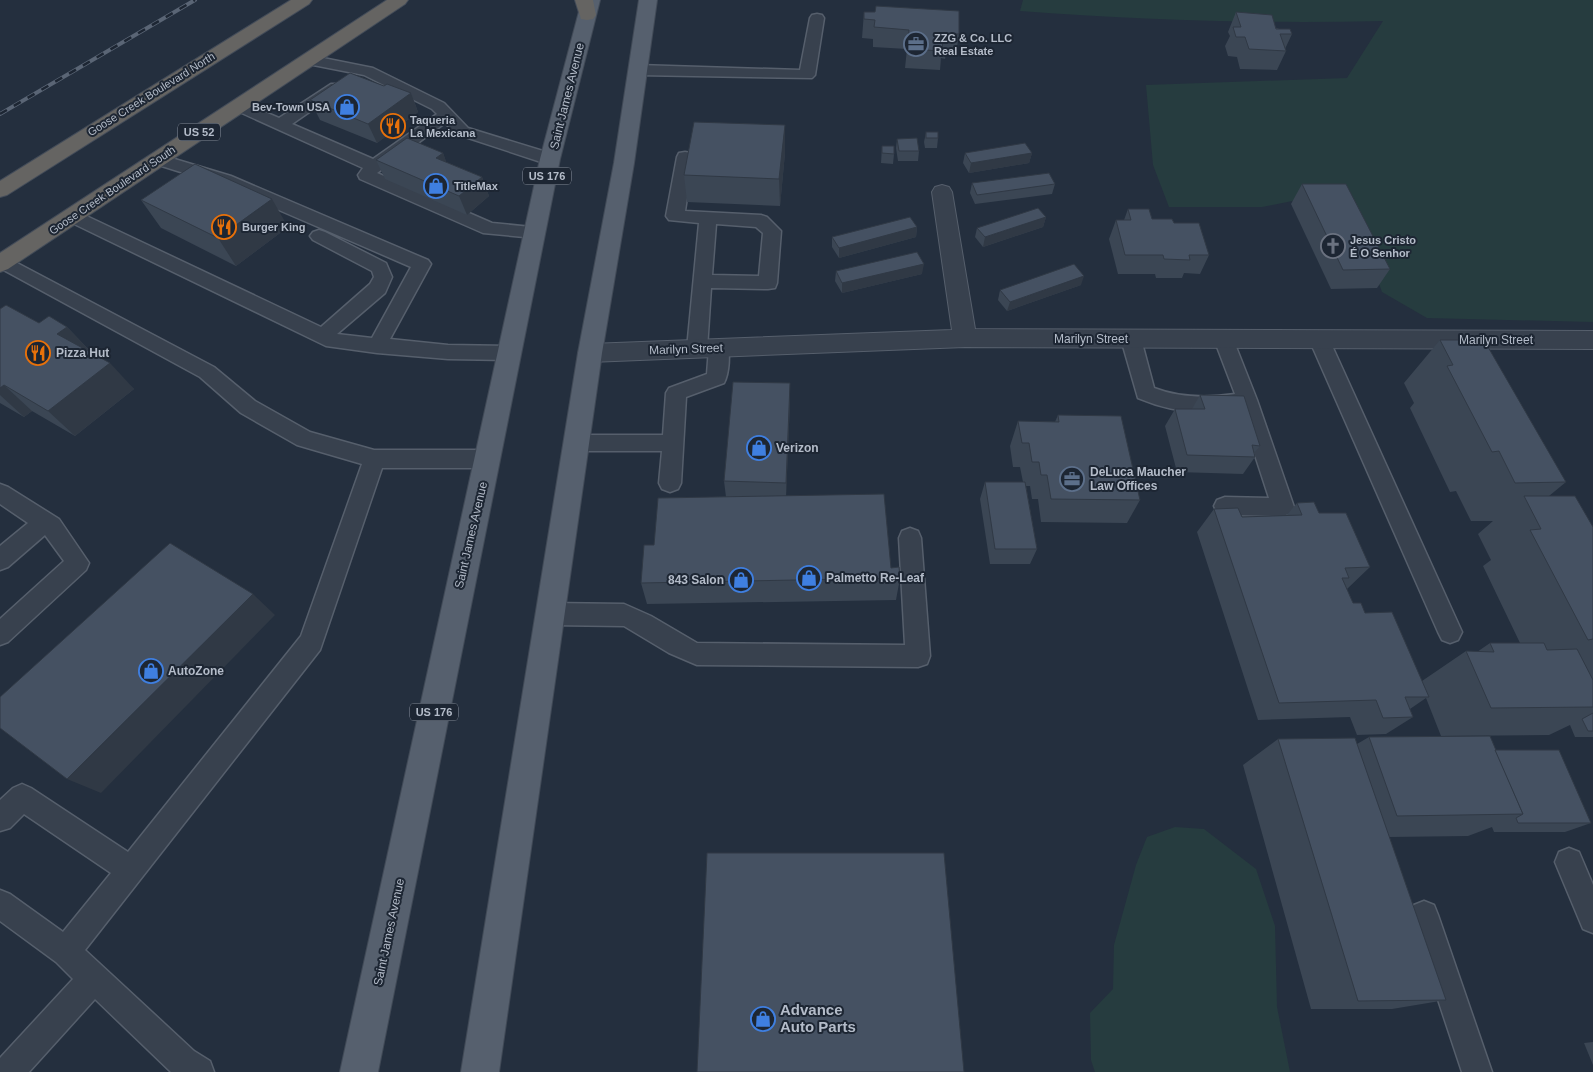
<svg xmlns="http://www.w3.org/2000/svg" width="1593" height="1072" font-family="Helvetica,sans-serif">
<style>
.green{fill:#263c3f}
.lines{fill:none;stroke-linecap:round;stroke-linejoin:round}
.service-casing{stroke:#565f6c;stroke-width:3}
.minor-casing{stroke:#565f6c;stroke-width:2}
.primary-casing{stroke:#414a57;stroke-width:2}
.trunk-casing{stroke:#434c59;stroke-width:2}
.service{fill:#38414e;fill-rule:evenodd}
.minor{fill:#38414e;fill-rule:evenodd}
.primary{fill:#56606e;fill-rule:evenodd}
.trunk{fill:#656462;fill-rule:evenodd}
.rail-casing{stroke:#5a6575;stroke-width:4}
.rail{stroke:#1d2633;stroke-width:2.5;stroke-dasharray:8;stroke-linecap:butt}
.wall{fill:#3b4654}
.shaded-wall{fill:#303945}
.building{fill:#455162;stroke:#303945}
.labels{text-anchor:middle;stroke-width:4;stroke-linejoin:round;paint-order:stroke}
.far-poi-label{font-size:11px;font-weight:bold;fill:#b4bcc9;stroke:#1d2633;text-anchor:start}
.far-street-label{font-size:11px;fill:#b4bcc9;stroke:#1d2633}
.shield{fill:#1d2633;stroke:#878f9c;stroke-width:1}
.shield-label{font-size:11px;font-weight:bold;fill:#b4bcc9}
.street-label{font-size:12px;fill:#b4bcc9;stroke:#1d2633}
.poi-label{font-size:12px;font-weight:bold;fill:#b4bcc9;stroke:#1d2633;text-anchor:start}
.near-poi-label{font-size:15px;font-weight:bold;fill:#b4bcc9;stroke:#1d2633;text-anchor:start}
</style>
<rect width="100%" height="100%" fill="#242f3e"/>
<g class="green">
<path d="M1023,0H1593V322L1427,318L1382,292L1351,205L1317,196L1262,207H1169L1153,165L1146,85L1347,78L1383,21C1262,24 1141,20 1020,11Z"/>
<path d="M1175,827L1204,829L1256,869L1275,926L1277,1007L1290,1072H1095L1091,1060L1090,1013L1113,989L1114,945L1136,865L1147,837Z"/>
</g>
<g class="lines">
<defs>
<g id="service">
<path d="M817,14L822,15L824,18L815,75L812,78L638,75L633,73L630,70L633,67L638,65L800,70L810,18L812,15Z"/>
<path d="M308,55L373,68L444,103L468,128L556,155L558,159L556,163L550,164L544,163L456,134L445,123L377,173L492,223L541,228L544,232L541,236L535,238L483,233L360,179L358,175L363,168L233,109L231,106L233,103L239,101L279,118L331,84H341L344,87L341,90L292,124L373,159L437,114L432,109L364,75L303,63L300,60L303,57Z"/>
<path d="M685,152L691,153L693,157L685,211L761,215L767,217L781,231L777,283L775,288L768,289L711,288L707,349L704,354L697,356L690,354L687,349L699,223L669,220L666,216L677,157L679,153ZM716,224L756,227L763,233L759,276L712,275Z"/>
<path d="M158,154L231,176L428,260L431,264L390,339L448,345L509,346L516,348L519,353L516,358L509,360L448,359L377,353L326,346L66,220L63,216L66,212L72,210L78,212L321,327L370,284L374,277L372,271L313,240L310,236L313,232L319,230L325,232L386,263L392,277L385,293L337,334L372,338L411,267L219,184L152,163L150,159L152,155Z"/>
<path d="M0,254L214,367L255,401L310,432L374,450H488L496,453L499,459L496,465L488,468H382L320,650L85,950L194,1051L210,1061L214,1072H171L95,999L29,1072H0V1058L73,979L56,962L0,921V890L10,894L63,932L111,873L24,814L10,828L0,831V800L13,788L22,784L31,788L128,852L301,636L362,464L297,445L241,413L200,377L0,268Z"/>
<path d="M1131,332L1138,334L1141,339L1154,388C1180,398 1208,398 1235,394L1214,339L1217,334L1224,332L1231,334L1257,400L1294,507L1291,513L1283,516L1225,515L1217,512L1214,506L1217,500L1225,497L1269,498L1240,409C1205,416 1171,412 1138,398L1121,339L1124,334Z"/>
<path d="M1319,332L1326,334L1329,339L1462,632L1458,640L1450,643L1442,640L1438,632L1309,339L1312,334Z"/>
<path d="M719,341L726,343C731,352 729,374 724,383L686,397L681,483L678,489L670,492L662,489L659,483L662,451H576L569,449L565,443L569,437L576,435H663L666,393L669,388L707,374L709,348L712,343Z"/>
<path d="M0,484L8,487L59,519L89,563L86,570L8,642L0,645V619L64,561L45,535L8,567L0,570V546L28,523L0,504Z"/>
<path d="M910,528L918,531L921,538L930,656L927,664L918,667L697,665L669,653L624,626L550,625L542,621L538,614L542,607L550,603L624,604L651,616L697,643L905,645L899,538L902,531Z"/>
<path d="M1569,848L1579,852L1593,885V933L1583,929L1555,862L1559,852Z"/>
<path d="M1424,901L1434,905L1438,915L1492,1072H1462L1410,915L1414,905Z"/>
</g>
<path id="minor" d="M942,185L949,187L952,192L975,329L1593,331V349L965,347L590,362L582,359L578,353L582,347L590,344L952,330L932,192L935,187Z"/>
<g id="primary">
<path d="M582,0H600L560,159L378,1072H340L540,159Z"/>
<path d="M639,0H657L634,163L602,353L499,1072H461L578,353L614,163Z"/>
</g>
<g id="trunk">
<path d="M291,0H312L309,4L7,195L0,197V181Z"/>
<path d="M387,0H408L405,4L8,269L0,272V253Z"/>
<path d="M575,0H593L596,15L593,19L587,20L581,19Z"/>
</g>
</defs>
<use href="#service" class="service-casing"/>
<use href="#minor" class="minor-casing"/>
<use href="#primary" class="primary-casing"/>
<use href="#trunk" class="trunk-casing"/>
<use href="#service" class="service"/>
<use href="#minor" class="minor"/>
<use href="#primary" class="primary"/>
<use href="#trunk" class="trunk"/>
<defs>
<path id="rail" d="M0,114L195,0"/>
</defs>
<use href="#rail" class="rail-casing"/>
<use href="#rail" class="rail"/>
</g>
<g class="wall">
<path d="M864,12L959,34L956,53H946L945,59L941,58L940,70L905,68L907,49L873,47V39L862,38Z"/>
<path d="M1236,12L1292,34L1285,49L1286,51L1277,70L1240,69L1237,57L1228,56L1225,46L1230,36L1228,32Z"/>
<path d="M384,86L411,93L418,112L377,143L320,120L310,100Z"/>
<path d="M926,132L938,138L937,148H925L924,142Z"/>
<path d="M897,139L919,151L918,161H898L896,148Z"/>
<path d="M882,146L894,154L893,164L881,163Z"/>
<path d="M443,153L446,162L482,177L489,196L467,215L385,179L376,160Z"/>
<path d="M785,153L780,206L687,202L684,175Z"/>
<path d="M965,153H1032L1029,163L969,173L963,163Z"/>
<path d="M972,183L1055,184L1052,194L975,204L970,193Z"/>
<path d="M1302,184L1390,269L1377,288L1331,289L1291,204Z"/>
<path d="M141,200L288,227L236,266L161,228Z"/>
<path d="M1128,209L1152,219L1174,223L1209,255L1200,274L1184,273L1182,278H1156L1155,274H1118L1109,239L1116,220H1124Z"/>
<path d="M1046,217L1043,227L983,247L975,237L977,228Z"/>
<path d="M917,227L916,237L839,258L832,247V237Z"/>
<path d="M836,271L922,274L842,293L835,281Z"/>
<path d="M1081,285L1007,311L998,300L1000,290Z"/>
<path d="M0,309L39,323L67,327L92,353L134,389L75,436L32,411L24,417L0,403Z"/>
<path d="M1440,340L1566,482L1549,496L1593,527V737H1575L1570,725L1549,735L1441,736L1426,698L1410,709L1413,717L1386,734L1357,735L1350,717L1258,720L1197,532L1214,509L1242,517L1286,516L1297,503L1319,513L1370,567L1347,589L1353,603L1365,613L1422,681L1466,651L1477,652L1490,643H1520L1483,566L1491,560L1478,534L1493,521H1471L1456,491L1450,492L1410,408L1414,403L1404,383Z"/>
<path d="M1200,395L1260,446L1254,453L1255,457L1243,474L1177,472L1165,426L1175,409H1192Z"/>
<path d="M790,401L786,496L891,568L900,578L896,600L647,604L641,583L654,545L726,497L724,481Z"/>
<path d="M1058,415L1140,500L1127,523L1041,522L1038,499H1032L1030,486H1026L1037,549L1030,564H990L980,499L985,482H1023L1020,467H1013L1010,446L1018,421L1055,422Z"/>
<path d="M1369,737L1495,750L1591,823L1565,832H1494L1492,827L1468,836L1389,837L1446,1000L1392,1009H1311L1243,765L1278,739L1357,744Z"/>
<path d="M1593,1042V1065L1584,1043Z"/>
</g>
<g class="shaded-wall">
<path d="M411,93L418,112L377,143L368,124Z"/>
<path d="M785,125V153L780,206L779,179Z"/>
<path d="M443,153L450,172L436,158Z"/>
<path d="M1032,153L1029,163L969,173L971,163Z"/>
<path d="M482,177L489,196L467,215L459,196Z"/>
<path d="M272,199L288,227L236,266L218,238Z"/>
<path d="M1046,217L1043,227L983,247L985,237Z"/>
<path d="M917,227L916,237L839,258V248Z"/>
<path d="M924,264L922,274L842,293V283Z"/>
<path d="M1084,276L1081,285L1007,311L1010,302Z"/>
<path d="M67,327L92,353L57,334Z"/>
<path d="M110,363L134,389L75,436L48,411Z"/>
<path d="M790,383V401L786,499V483Z"/>
<path d="M4,385L32,411L24,417L0,395V388Z"/>
<path d="M253,594L275,615L101,793L67,779Z"/>
</g>
<g class="building">
<path d="M876,6L959,11V34H948V39H943L942,51L907,49L909,30L874,27L875,20L864,19V12H875Z"/>
<path d="M1236,12L1272,15L1276,29H1290L1292,34H1280L1286,51L1249,49L1245,37H1236L1233,27H1241Z"/>
<path d="M350,73L384,86L387,84L411,93L368,124L310,100Z"/>
<path d="M694,122L785,125L779,179L684,175Z"/>
<rect x="926" y="132" width="12" height="6"/>
<path d="M407,138L443,153L436,158L482,177L459,196L376,160Z"/>
<path d="M917,138L919,151H899L897,139Z"/>
<path d="M1025,143L1032,153L971,163L965,153Z"/>
<path d="M882,146H894V154L882,153Z"/>
<path d="M195,164L272,199L218,238L141,200Z"/>
<path d="M1049,173L1055,184L977,195L972,183Z"/>
<path d="M1302,184H1346L1390,269L1343,270Z"/>
<path d="M1038,208L1046,217L985,237L977,228Z"/>
<path d="M1128,209H1149L1152,219H1172L1174,223H1199L1209,255H1189L1190,260L1164,259L1163,255H1125L1116,220H1131Z"/>
<path d="M910,217L917,227L839,248L832,237Z"/>
<path d="M917,252L924,264L842,283L836,271Z"/>
<path d="M1074,264L1084,276L1010,302L1000,290Z"/>
<path d="M6,305L39,323L49,316L67,327L57,334L110,363L48,411L4,385L0,388V309Z"/>
<path d="M1440,340H1484L1566,482L1515,483L1499,451L1492,452L1447,366L1453,365Z"/>
<path d="M733,382L790,383L786,483L724,481Z"/>
<path d="M1200,395L1244,396L1260,446L1252,445L1255,457L1187,455L1175,409H1205Z"/>
<path d="M1058,415L1121,416L1140,500L1051,499L1047,475H1041L1039,462H1032L1029,443H1022L1018,421L1059,422Z"/>
<path d="M985,482H1025L1037,549H995Z"/>
<path d="M884,494L891,568L899,567L900,578L641,583L644,545H654L658,498Z"/>
<path d="M1524,496H1575L1593,527V639L1588,640L1530,530L1541,529Z"/>
<path d="M1314,502L1319,513H1346L1370,567L1345,568L1349,578H1342L1353,603H1361L1365,613L1392,612L1429,697H1405L1413,717L1383,718L1376,700L1279,703L1214,509L1238,508L1242,517L1302,515L1297,503Z"/>
<path d="M170,543L253,594L67,779L0,728V697Z"/>
<path d="M1490,643H1544L1547,650L1577,649L1593,680V707L1491,708L1466,651L1494,652Z"/>
<path d="M1593,713V731H1588L1582,719Z"/>
<path d="M1490,736L1523,814L1397,816L1369,737Z"/>
<path d="M1355,738L1446,1000L1358,1001L1278,739Z"/>
<path d="M1495,750H1559L1591,823H1518L1516,818L1523,814Z"/>
<path d="M707,853H944L964,1072H697Z"/>
</g>
<defs>
<symbol id="office-ring" viewBox="-11 -11 22 22"><circle r="9.5" fill="#1d2633" stroke="#5c6f8a" stroke-width="1.5"/><path d="M-6-3h4V-5.5h4V-3h4V5H-6ZM-1-4.5V-3h2v-1.5ZM-6 0V1H6V0Z" fill="#5c6f8a"/></symbol>
<symbol id="shop-ring" viewBox="-11 -11 22 22"><circle r="9.5" fill="#1d2633" stroke="#3f7fe0" stroke-width="1.5"/><path d="M-5-2.5h2.3a2.7 3.5 0 0 1 5.4 0H5L5.5 6h-11ZM-1.5-2.5h3a1.5 2.3 0 0 0-3 0Z" fill="#3f7fe0"/></symbol>
<symbol id="restaurant-ring" viewBox="-11 -11 22 22"><circle r="9.5" fill="#1d2633" stroke="#e8710a" stroke-width="1.5"/><path d="M-5-6h1v4h1v-4h1v4h1v-4h1v5L-1.5 .5V6h-2V.5L-5-1ZM5-6V6H3V1.5H1.5Q1.5-4 5-6Z" fill="#e8710a"/></symbol>
<symbol id="church-ring" viewBox="-11 -11 22 22"><circle r="9.5" fill="#1d2633" stroke="#6b7280" stroke-width="1.5"/><path d="M-1.2-6h2.4v3.5h3.3v2.4h-3.3V6h-2.4V-.1h-3.3v-2.4h3.3Z" fill="#6b7280"/></symbol>
</defs>
<g fill-rule="evenodd">
<use href="#office-ring" x="902" y="30" width="28" height="28"/>
<use href="#shop-ring" x="333" y="93" width="28" height="28"/>
<use href="#restaurant-ring" x="379" y="112" width="28" height="28"/>
<use href="#shop-ring" x="422" y="172" width="28" height="28"/>
<use href="#restaurant-ring" x="210" y="213" width="28" height="28"/>
<use href="#church-ring" x="1319" y="232" width="28" height="28"/>
<use href="#restaurant-ring" x="24" y="339" width="28" height="28"/>
<use href="#shop-ring" x="745" y="434" width="28" height="28"/>
<use href="#office-ring" x="1058" y="465" width="28" height="28"/>
<use href="#shop-ring" x="795" y="564" width="28" height="28"/>
<use href="#shop-ring" x="727" y="566" width="28" height="28"/>
<use href="#shop-ring" x="137" y="657" width="28" height="28"/>
<use href="#shop-ring" x="749" y="1005" width="28" height="28"/>
</g>
<g class="labels">
<g class="far-poi-label">
<text x="934" y="42">ZZG &amp; Co. LLC<tspan x="934" dy="13">Real Estate</tspan></text>
<text x="330" y="111" text-anchor="end">Bev-Town USA</text>
<text x="410" y="124">Taqueria<tspan x="410" dy="13">La Mexicana</tspan></text>
<text x="454" y="190">TitleMax</text>
<text x="242" y="231">Burger King</text>
<text x="1350" y="244">Jesus Cristo<tspan x="1350" dy="13">É O Senhor</tspan></text>
</g>
<g class="far-street-label">
<text transform="translate(151 94) rotate(-32)" y="4">Goose Creek Boulevard North</text>
<text transform="translate(112 190) rotate(-34)" y="4">Goose Creek Boulevard South</text>
</g>
<g class="shield">
<rect x="178" y="123.5" width="42" height="17" rx="4"/>
<rect x="523" y="167.5" width="48" height="17" rx="4"/>
<rect x="410" y="703.5" width="48" height="17" rx="4"/>
</g>
<g class="shield-label">
<text x="199" y="136">US 52</text>
<text x="547" y="180">US 176</text>
<text x="434" y="716">US 176</text>
</g>
<g class="street-label">
<text transform="translate(567 96) rotate(-76)" y="4">Saint James Avenue</text>
<text x="1091" y="343">Marilyn Street</text>
<text x="1496" y="344">Marilyn Street</text>
<text transform="translate(686 349) rotate(-2)" y="4">Marilyn Street</text>
<text transform="translate(471 535) rotate(-77)" y="4">Saint James Avenue</text>
<text transform="translate(389 932) rotate(-78)" y="4">Saint James Avenue</text>
</g>
<g class="poi-label">
<text x="56" y="357">Pizza Hut</text>
<text x="776" y="452">Verizon</text>
<text x="1090" y="476">DeLuca Maucher<tspan x="1090" dy="14">Law Offices</tspan></text>
<text x="826" y="582">Palmetto Re-Leaf</text>
<text x="724" y="584" text-anchor="end">843 Salon</text>
<text x="168" y="675">AutoZone</text>
</g>
<g class="near-poi-label">
<text x="780" y="1015">Advance<tspan x="780" dy="17">Auto Parts</tspan></text>
</g>
</g>
</svg>
